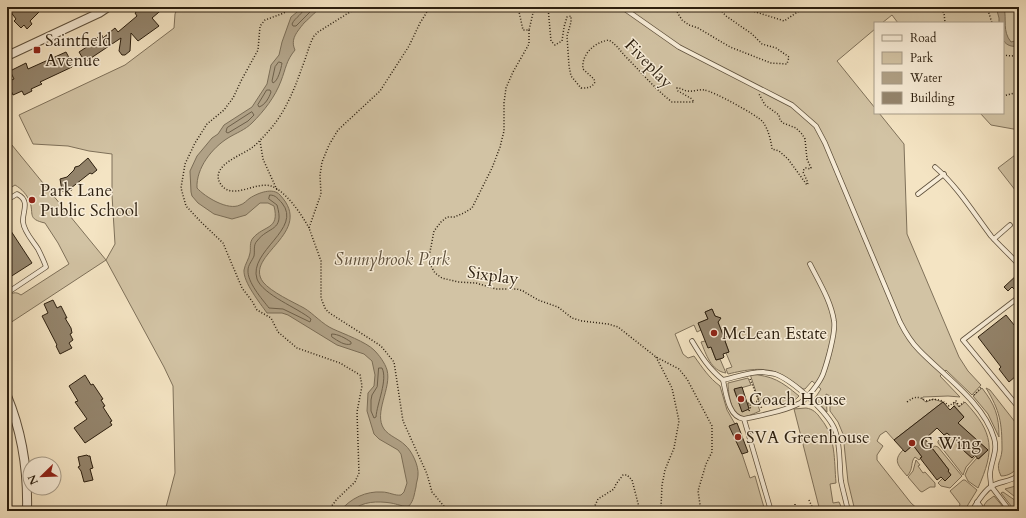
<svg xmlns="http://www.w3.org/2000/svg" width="1026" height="518" font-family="Cardo,serif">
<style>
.green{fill:#d2c3a4;stroke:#7f715a}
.water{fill:#b0a186;stroke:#7b6d56}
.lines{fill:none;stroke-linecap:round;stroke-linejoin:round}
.shore{stroke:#6e604a;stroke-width:1}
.building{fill:#94856d;stroke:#2c1f0f}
.service-casing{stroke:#5e503c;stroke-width:5.5}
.minor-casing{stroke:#5e503c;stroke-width:10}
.path{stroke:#2c1f0f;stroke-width:1.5;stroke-dasharray:1 2;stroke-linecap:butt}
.service{stroke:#f8edd8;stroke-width:4}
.minor{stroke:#f8edd8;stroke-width:8}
.poi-dot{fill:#8f2418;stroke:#f8edd8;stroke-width:1.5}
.labels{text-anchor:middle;stroke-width:3;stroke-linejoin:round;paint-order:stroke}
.poi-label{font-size:17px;fill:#2c1f0f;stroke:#f8edd8;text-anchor:start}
.street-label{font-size:17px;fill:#2c1f0f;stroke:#f8edd8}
.park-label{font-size:17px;font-style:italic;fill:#5e503c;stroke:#f8edd8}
</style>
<rect width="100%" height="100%" fill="#f4e4c3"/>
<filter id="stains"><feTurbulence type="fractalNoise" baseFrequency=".005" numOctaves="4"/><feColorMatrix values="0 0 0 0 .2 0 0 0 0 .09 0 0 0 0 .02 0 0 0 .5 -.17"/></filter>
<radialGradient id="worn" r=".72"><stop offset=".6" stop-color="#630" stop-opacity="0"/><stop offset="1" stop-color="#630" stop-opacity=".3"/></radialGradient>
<g class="green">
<path d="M178,7H1019V130L991,125L980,113H1003V23H898L892,15L882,23H875V29L837,61L875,108V113H879L904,144L907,234L959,357L968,371L981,385L972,395L946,370L940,376L960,397L948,396L923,397L922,399L926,402L933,399L943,402L894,440L886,431L880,435L877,441L883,446L877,455V460L911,503L920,511H855L848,482L843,434L838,422L830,411V396L826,394L827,412L816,400L815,398L821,389L812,381L805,389H803C796,384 788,378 780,374C764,366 745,370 728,374L726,369L732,367L726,353L729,352L725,341L727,338L726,336L723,335L718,322L720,320L719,318L715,316L712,309L705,312L708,319L699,323L701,330L697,332L694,325L675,334L683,354L688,358L694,356C702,367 709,378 720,386L727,410L735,424L730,426L742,454L750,478L755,476L765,511H165L175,473L173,386L164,367L106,260L7,325V296C13,293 15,291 21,295L69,264L58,243L45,223C27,219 34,214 30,202C27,195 22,189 15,185L7,190V139L106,260L115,244L112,195V154L89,151L68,146L33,144L19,115L125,65L174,28L175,14Z"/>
<path d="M1019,152V195L998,168Z"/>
<path d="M705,341L711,347L716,360L720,359L726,373C711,371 706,354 701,342Z"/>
<path d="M750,374C773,376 781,381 799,396C792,405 780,403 770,402L769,400L760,404Z"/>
<path d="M748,378L751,385L734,390L742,411L749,409L748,404L757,403L760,411C755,413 747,417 742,417C731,415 728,392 728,383Z"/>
<path d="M982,388C995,405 999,415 999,437L988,414L973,396Z"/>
<path d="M986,388L990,390L1019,427V466C1014,472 1009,476 1001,476C995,463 1001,463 1002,450C1002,422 1000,411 986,388Z"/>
<path d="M955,402L959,407L965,402C994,433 995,450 978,488L968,481L965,475L968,468L977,458L979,459L988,450L958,423L964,417L953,404Z"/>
<path d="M806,408C813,409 817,413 821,419C836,437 834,460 836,483L830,484L833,503L839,502L843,511H820L794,409Z"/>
<path d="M947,433L964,448L963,450L972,458L975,455L976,456L966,467L963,475L938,443V441Z"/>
<path d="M913,445L922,457L919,460L915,457C910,462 914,469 907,476C899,466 892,461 903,450L905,452Z"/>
<path d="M935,446L938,447L962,476L950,488L941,486L938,483L943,478L945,481L951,475L948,471L949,470L932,448Z"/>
<path d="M916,460L920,465L918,466L923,473L925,472L935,483V487H930L922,492L920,491L908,477L913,471Z"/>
<path d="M963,480H965L977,490L966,508L963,510L959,508L960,504L950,491Z"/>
<path d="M1019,485V500L1005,489Z"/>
<path d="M1003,492L1019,503V511H1015L1001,493Z"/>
<path d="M994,496L1004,508L985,507L984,505L987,501Z"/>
</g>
<g class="water">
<path d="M303,7H324C315,11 311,17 304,23C297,32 290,39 295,50C286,61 286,68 281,81C275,97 264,111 252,123C245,130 236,133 228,138C212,148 196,168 197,188C205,197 228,211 240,205C244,204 247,200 250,198C258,193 273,187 280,195C316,233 243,255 263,282C271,292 293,302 304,308C314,314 322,324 333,329C344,334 366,342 374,350C379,355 385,363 387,370C392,388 373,413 384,429C389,436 399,439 405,445C412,451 419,466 418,475C418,479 416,483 416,487C414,495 414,500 409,506C403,507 397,504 391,503C378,501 362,501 352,511H340C351,498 366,491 382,492C389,492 395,496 401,495L404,492L407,483L401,454L398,450L379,439L374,434L367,411L368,393L374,386L375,375L372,361L364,354L337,345L288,315L282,313H267C260,303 243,282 244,270C245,264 249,259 250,253C251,248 249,243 253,238C264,225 280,230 274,206L268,203H260L246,215L232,219L214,214L198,203L192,196L191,192L190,171L197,156L212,138L218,134L224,125L252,107L267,84L271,65L279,55L282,42L291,17Z"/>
<path d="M996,7H1004C1007,20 1002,31 1011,42L1019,40V46C1012,47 1007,46 1003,40V23H999V18Z"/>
</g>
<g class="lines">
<g class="shore">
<path d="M304,7C304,14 295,17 292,24L293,26H296L315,7"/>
<path d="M279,62L282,63C281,69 278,81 273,83L272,81L275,67Z"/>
<path d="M267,90H270L271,92C269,98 265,105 259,107L258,105Z"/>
<path d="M252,112L254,115L248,121L228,133L226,132L227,128Z"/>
<path d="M270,195C276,195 278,199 282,203C303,229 248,251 257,279C263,295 298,308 311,319L310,322L283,309L269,308C262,299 247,282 248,270C248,265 252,261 254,256C255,251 253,245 257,241C268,226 285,232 277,205L269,199Z"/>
<path d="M332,334C338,334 345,338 351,342V344C345,346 338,341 332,337Z"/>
<path d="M379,368H382C388,380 377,403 376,417L374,418L371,411V400L372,395L377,387Z"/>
</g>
</g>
<g class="building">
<path d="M7,7H24L26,10L31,7H35L39,12L30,21L32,24L27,29L24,25L21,28L14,21L16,19Z"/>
<path d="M142,7H165L152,18L159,26L138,41L131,33L130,51L125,55H122L119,51L121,38L85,62L79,52L96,41L95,39L102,35L103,38L115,28L118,32L137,16L135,13Z"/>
<path d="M66,52L73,65L72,67L40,82L42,84L31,89L32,91L24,95L22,91L13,95L7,82L14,79L10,71L26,63L28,69Z"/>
<path d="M88,158L97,170L92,174L90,173L71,188L72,190L62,191L60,179L67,177L74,170L75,167L79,166Z"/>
<path d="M7,225L32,263L7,279Z"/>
<path d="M1019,273V286L1015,290L1012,287L1008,291L1004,287Z"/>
<path d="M53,300L57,308L61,306L67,318H65L71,328L72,333L70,334L73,340L69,343L72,348L60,354L56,346L57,345L42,316L48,313L44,304Z"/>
<path d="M712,309L715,316L721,318L718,322L723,335L728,337L725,341L729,352L723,354L724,357L723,358L716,360L711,347L708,348L698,323L708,319L705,312Z"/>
<path d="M1006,315L1019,331V381L1016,376L1009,382L999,369L1001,367L978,337Z"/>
<path d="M85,375L91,385L93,384L103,399L101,400L105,406L103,407L112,421L110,422L112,425L85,443L74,428L87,419L75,402L78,401L69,386Z"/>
<path d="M742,387L749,409L742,412L734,389Z"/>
<path d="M943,402L950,410L954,406L964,417L958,423L988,450L978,459L975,455L972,458L963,450L964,448L947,433L944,435L937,428L925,439L949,470L948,471L951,475L945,481L941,477L937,480L920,458L922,457L913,445L905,452L894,440Z"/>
<path d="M737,423L748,452L742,454L729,426Z"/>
<path d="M87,455L88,456H90L91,461L93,468L90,469L93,480L84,482L81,471L78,467L80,466L78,457Z"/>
</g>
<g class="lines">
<defs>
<g id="service">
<path d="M622,7L679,47L792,105L816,126L825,143L900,322C905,332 911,342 919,350C943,375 984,403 994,438C998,451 991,461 990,474C990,478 991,482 991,486"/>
<path d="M935,167C957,186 973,212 991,236C1000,246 1010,255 1019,265"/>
<path d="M918,194L944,174"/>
<path d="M7,200L17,194C31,201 22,212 23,222C24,232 33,241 38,249C41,255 44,261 46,267L7,293"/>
<path d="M994,239L1010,225"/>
<path d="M1019,297L963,340L1019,408"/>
<path d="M692,341C701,356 709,369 723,380C726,393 728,417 744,419L771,511"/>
<path d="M723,380C736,377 749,372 763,372C766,373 771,373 775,374C792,380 828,412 835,430C841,445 839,465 841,481C843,491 846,501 848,511"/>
<path d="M744,419C762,415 783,412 800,403C807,399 820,382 823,374C827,363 836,332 834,321C831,301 819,282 810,264"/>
<path d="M991,486L1010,511"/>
<path d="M977,502L984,511"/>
<path d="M972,511C976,504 985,490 992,486C1000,481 1011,482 1019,475"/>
</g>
<g id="minor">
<path d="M7,56L99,13L108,7"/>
<path d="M7,396C22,432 28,473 27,511"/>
</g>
</defs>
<use href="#service" class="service-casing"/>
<use href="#minor" class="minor-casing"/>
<g class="path">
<path d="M292,7L284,13L265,20L260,26L258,50L242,79L233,98L224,110L207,124L195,143L185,164L181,188L186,206L201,222L223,243L242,288L252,301L257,310L271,318L278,332L297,348L340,363L360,375L362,386L357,412L359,473L355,482L337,499L328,511"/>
<path d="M430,7L420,23L409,46L380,91L338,130L329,145L322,162L320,175L321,194L309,228L321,261V298L325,308L328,312L381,346L394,362L403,421L427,474L432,492L448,511"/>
<path d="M518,7L523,30H529L533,13L536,7"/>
<path d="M548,7L551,41L555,45L562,41L564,27L567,17L571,16V22L567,36L569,66L571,76L581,88C587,88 592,88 595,82L594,79L583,69C581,54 595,42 609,40C618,46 620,51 627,58C642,73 655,89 672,102H694L692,99L678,91L677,88C682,88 684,91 688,91C693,92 699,89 704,90C713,91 757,115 763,122C768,129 771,140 772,149L779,151L788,159L807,185L808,183L803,172L804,169L806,168L810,169L811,168L807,159L805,139L802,134L796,128L783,123L780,120L779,115L765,105L759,94"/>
<path d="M674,7L682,20L689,25L698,28L730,47L771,63L787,64L789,57L776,48L762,44L752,34L726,16L718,7"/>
<path d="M743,7C756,13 770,16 784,21L799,11L791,7"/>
<path d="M939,7L944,13L945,23"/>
<path d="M987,7L992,23"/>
<path d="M799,11L806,7"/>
<path d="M529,30V44L513,72L506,88L504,103V131L500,147L492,168L472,208L464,213L454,217H447L441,222L434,231L429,257L431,266L435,273L442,278L458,282L476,283L496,289H517L523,291L538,300L558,307L572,318L582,321L608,324L618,327L656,357L679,369L687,379L712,426V452L706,464L698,491L701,511"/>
<path d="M1003,55L1011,56L1019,55"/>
<path d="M1003,96L1019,92"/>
<path d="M260,141L263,159L277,190"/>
<path d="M309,228C302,215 286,191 271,186C255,181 231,202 220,183C210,165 243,155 253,147C258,143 262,138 266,134C285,114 294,90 303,65C307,55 309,45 314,36L318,32L358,7"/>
<path d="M656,357L672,388L679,421L674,448L665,470L662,485L661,507L663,511"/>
<path d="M750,379L762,409"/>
<path d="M974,395L982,386"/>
<path d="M907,402C915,396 918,396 927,401C936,398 941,399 949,406L956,401L959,406L964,402"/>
<path d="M749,411L751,406L748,403L759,401"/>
<path d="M809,500L814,511"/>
<path d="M795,504V511"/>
<path d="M990,509H1000"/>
<path d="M593,511V510L598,499L614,489L616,484L623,475H627L632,480L640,511"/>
<path d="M932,511L933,510"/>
</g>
<use href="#service" class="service"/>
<use href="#minor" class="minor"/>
</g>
<g class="poi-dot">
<rect x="33" y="46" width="8" height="8" rx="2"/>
<circle cx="32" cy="200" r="4"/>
<circle cx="714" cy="333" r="4"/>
<circle cx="741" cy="399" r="4"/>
<circle cx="738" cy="437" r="4"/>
<circle cx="912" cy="443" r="4"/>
</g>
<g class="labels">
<g class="poi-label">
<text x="45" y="46">Saintfield<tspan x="45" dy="20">Avenue</tspan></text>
<text x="40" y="196">Park Lane<tspan x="40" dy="20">Public School</tspan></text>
<text x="722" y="339">McLean Estate</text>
<text x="749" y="405">Coach House</text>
<text x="746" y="443">SVA Greenhouse</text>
<text x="920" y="449">G Wing</text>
</g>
<g class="street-label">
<text transform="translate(649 63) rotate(46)" y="6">Fiveplay</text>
<text transform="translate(493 275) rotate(8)" y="6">Sixplay</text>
</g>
<g class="park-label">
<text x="392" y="265">Sunnybrook Park</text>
</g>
</g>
<rect width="1026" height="518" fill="none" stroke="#f4e4c3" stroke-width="24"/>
<rect x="8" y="8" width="1010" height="502" fill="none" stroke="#2c1f0f" stroke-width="2"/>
<rect x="12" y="12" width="1002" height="494" fill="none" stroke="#2c1f0f"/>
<rect x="874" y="22" width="130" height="92" fill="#f8edd8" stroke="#a69b88"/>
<rect x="882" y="35" width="20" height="6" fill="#f8edd8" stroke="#a69b88"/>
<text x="910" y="42" font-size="12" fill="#2c1f0f">Road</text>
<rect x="882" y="52" width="20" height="12" fill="#d2c3a4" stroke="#a69b88"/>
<text x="910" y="62" font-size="12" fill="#2c1f0f">Park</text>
<rect x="882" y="72" width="20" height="12" fill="#b0a186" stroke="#a69b88"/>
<text x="910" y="82" font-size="12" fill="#2c1f0f">Water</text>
<rect x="882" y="92" width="20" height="12" fill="#94856d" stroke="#a69b88"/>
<text x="910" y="102" font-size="12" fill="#2c1f0f">Building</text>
<g transform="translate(42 476) rotate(247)"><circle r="19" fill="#f8edd8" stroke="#a69b88"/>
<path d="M0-3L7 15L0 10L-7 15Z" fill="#8f2418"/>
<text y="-6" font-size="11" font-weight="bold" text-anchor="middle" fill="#2c1f0f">N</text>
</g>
<rect width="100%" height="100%" filter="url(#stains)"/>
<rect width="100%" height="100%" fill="url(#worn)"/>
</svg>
